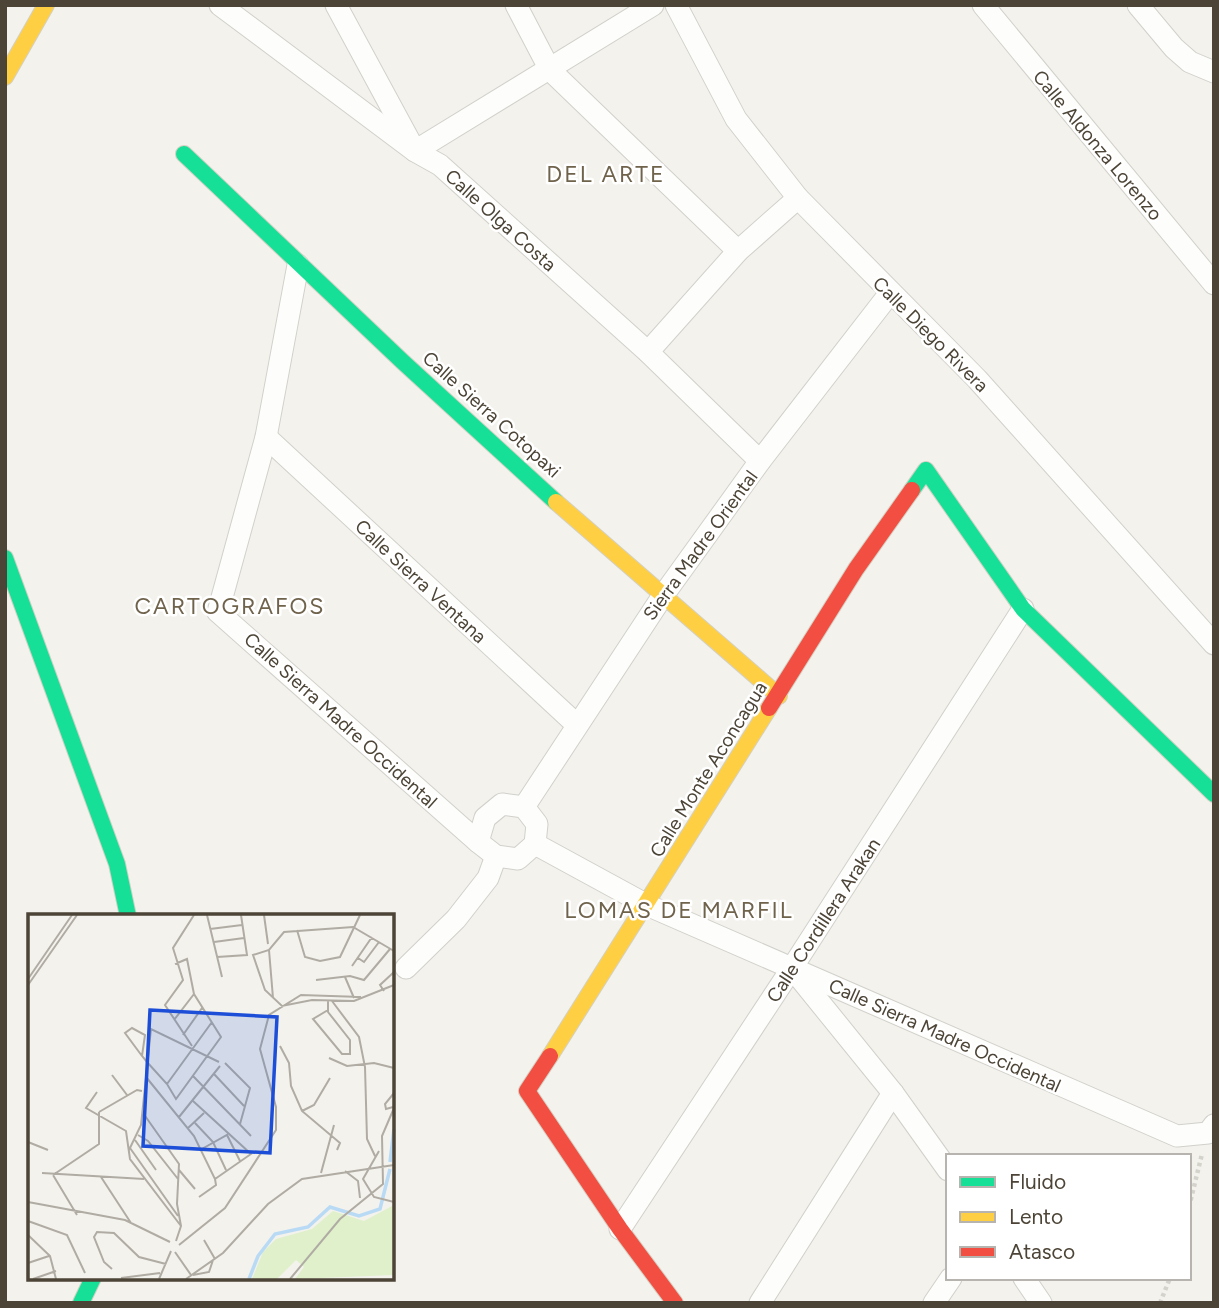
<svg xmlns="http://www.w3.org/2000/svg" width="1219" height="1308" font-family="Figtree,sans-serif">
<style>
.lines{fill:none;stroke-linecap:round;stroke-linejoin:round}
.street-casing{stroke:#d1d0ca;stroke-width:23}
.fast-casing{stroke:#d4d0c3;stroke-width:18}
.slow-casing{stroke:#d4d0c3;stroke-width:18}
.jam-casing{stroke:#d4d0c3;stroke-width:18}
.path{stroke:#d3d2cb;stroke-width:4.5;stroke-dasharray:3.5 3.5;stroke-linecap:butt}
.street{stroke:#fdfdfc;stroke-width:21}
.fast{stroke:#16e098;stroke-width:16}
.slow{stroke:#ffcf43;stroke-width:16}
.jam{stroke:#f24e42;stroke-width:16}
.labels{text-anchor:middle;stroke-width:5;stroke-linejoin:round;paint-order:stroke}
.street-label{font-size:19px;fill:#4c4436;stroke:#fff}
.quarter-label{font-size:23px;letter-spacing:2px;fill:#70634c;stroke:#fff}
.inset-river{fill:none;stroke:#b9daf5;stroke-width:3.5}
.inset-road{fill:none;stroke:#b0aca4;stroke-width:2}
.view{fill:#1d4ed8;fill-opacity:0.15;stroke:#1d4ed8;stroke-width:3.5}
.inset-edge{fill:none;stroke:#4c4436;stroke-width:3.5}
</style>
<rect width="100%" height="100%" fill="#f3f2ed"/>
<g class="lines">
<defs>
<g id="street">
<path d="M220,5L415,151L440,165L648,352L760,461"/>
<path d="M336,5L415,151L653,5"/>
<path d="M516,5L550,70L738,251"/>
<path d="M676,5L736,119L798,198L977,379L1214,644"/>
<path d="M983,5L1214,284"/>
<path d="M1138,5L1174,48L1190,62L1214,72"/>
<path d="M298,265L266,437L218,612L478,842"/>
<path d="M648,352L738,251L798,198"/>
<path d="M266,437L576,724"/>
<path d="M502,804L524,807L537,824L535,844L518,859L496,856L478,842L485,818Z"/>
<path d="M524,807L662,597L760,461L890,293"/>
<path d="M535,844L647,905L1177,1136L1208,1133L1214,1125"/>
<path d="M406,968L456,919L488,878L496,856"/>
<path d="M795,972L893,1093L948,1170"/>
<path d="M620,1229L792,968L1023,609"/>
<path d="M1024,1278L1041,1303"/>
<path d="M760,1303L893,1093"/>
<path d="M934,1303L951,1278"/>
</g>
<g id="fast">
<path d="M184,154L403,362L556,502"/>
<path d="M912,490L926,470L1023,609L1214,794"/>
<path d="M5,558L117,864L128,916"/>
<path d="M81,1303L93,1278"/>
</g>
<g id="slow">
<path d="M5,77L46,5"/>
<path d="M556,502L779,696"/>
<path d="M550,1056L769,708"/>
</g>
<g id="jam">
<path d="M769,708L856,569L912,490"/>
<path d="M550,1056L527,1091L620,1229L675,1303"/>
</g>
</defs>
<use href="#street" class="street-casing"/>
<use href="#fast" class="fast-casing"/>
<use href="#slow" class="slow-casing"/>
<use href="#jam" class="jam-casing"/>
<g class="path">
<path d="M1189,1207L1202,1154"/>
<path d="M1160,1303L1170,1278"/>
</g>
<use href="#street" class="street"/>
<use href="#fast" class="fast"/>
<use href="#slow" class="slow"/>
<use href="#jam" class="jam"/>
</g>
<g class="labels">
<g class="street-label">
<text transform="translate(1098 145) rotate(50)" y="7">Calle Aldonza Lorenzo</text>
<text transform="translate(501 220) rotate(42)" y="7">Calle Olga Costa</text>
<text transform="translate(931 334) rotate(45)" y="7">Calle Diego Rivera</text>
<text transform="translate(492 414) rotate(42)" y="7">Calle Sierra Cotopaxi</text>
<text transform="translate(700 545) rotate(-54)" y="7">Sierra Madre Oriental</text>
<text transform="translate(421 581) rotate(43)" y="7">Calle Sierra Ventana</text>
<text transform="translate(341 720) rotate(42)" y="7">Calle Sierra Madre Occidental</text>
<text transform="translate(708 769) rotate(-58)" y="7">Calle Monte Aconcagua</text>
<text transform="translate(823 920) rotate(-57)" y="7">Calle Cordillera Arakan</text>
<text transform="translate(945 1035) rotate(24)" y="7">Calle Sierra Madre Occidental</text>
</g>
<g class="quarter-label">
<text x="606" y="182">DEL ARTE</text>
<text x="230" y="614">CARTOGRAFOS</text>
<text x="679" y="918">LOMAS DE MARFIL</text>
</g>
</g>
<g transform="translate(28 914)">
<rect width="366" height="366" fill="#f3f2ed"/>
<path d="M366,291V361L267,365L276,353L268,346L249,365H224L235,338L248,325L284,315L305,297L336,307Z" fill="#dff0ca"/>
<path class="inset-river" d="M362,248L366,215M221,365L230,342L247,320L280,313L302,293L331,302L352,295L362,255"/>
<path class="inset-road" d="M179,1L194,63M236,1L240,30M182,15L214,11M269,16L277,43L292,47L312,43L332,1M186,28L216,24M241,36L245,84M366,37L325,13L256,18L241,36L225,41L237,76L254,92L284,86L326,87L366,71M189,43L219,41L213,1M330,44L336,48L351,28M324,52L344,23M317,63L326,84M0,65L44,1M288,66L322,62L336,66L362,35M0,71L49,1M356,77L352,71L366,58M304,87L331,123L337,153L339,225L347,242M300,96L285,105L314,140H322V126L300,98V86M146,106L166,80M155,121L174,94M164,132L137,91L155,66L145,34L166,1M252,132L261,149L263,172L274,197L312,229L309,236M114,142L117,121L104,114L97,119L114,142L119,148L139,170L148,185L193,123L166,80L159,45L147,50M301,144L319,152L346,149L366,154M197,149L222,174L212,210M186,160L216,192M84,161L99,181M165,162L223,222M118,163L166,222L187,265L188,271L171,283M139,170L184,108M69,178L58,194L98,217L102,245L153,312M165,187L223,240L187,265M365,193L358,195L357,190L366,179M274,197L286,191L302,164M71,198L109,176L114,177M115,199L151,250L149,290L153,312L148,327M151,203L192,152M167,209L185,228L198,256M160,214L176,199M110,221L120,227L150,265M107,226L128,256M0,228L20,236M102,234L150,302M101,236L113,211L123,115L191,148M172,236L199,221L212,247M351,237L335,265L346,283L366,288M151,256L167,275M317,257L330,267L332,284M14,259L116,265M293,259L306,211M25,261L71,230V198M25,261L49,301M73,263L103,309M0,288L97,306L142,328M0,307L39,321L57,359M0,321L22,342L28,365M176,326L187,345M151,331L197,294L248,216V193L232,135L241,101L273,81L333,83M147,338L163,361M0,349L21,342M84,355L76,348L66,323L69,318L86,319L111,343L138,350M165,361L181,358L185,346M93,364L132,359M5,365L28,357M131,365L143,337M158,365L195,339L240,290L274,265L366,251M262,365L312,305L355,270L354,222L366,194"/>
<path class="view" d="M122,96L249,103L242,239L115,232Z"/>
<rect width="366" height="366" class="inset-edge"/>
</g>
<rect width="1219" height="1308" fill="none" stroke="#4c4436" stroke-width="14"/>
<rect x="946" y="1154" width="245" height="126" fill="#ffffff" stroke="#b7b4af" stroke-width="2"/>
<rect x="960" y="1177" width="35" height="10" fill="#16e098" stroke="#b7b4af" stroke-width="2"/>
<text x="1009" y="1189" font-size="21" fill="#4c4436">Fluido</text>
<rect x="960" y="1212" width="35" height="10" fill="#ffcf43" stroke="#b7b4af" stroke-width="2"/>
<text x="1009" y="1224" font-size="21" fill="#4c4436">Lento</text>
<rect x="960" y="1247" width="35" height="10" fill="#f24e42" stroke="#b7b4af" stroke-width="2"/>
<text x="1009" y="1259" font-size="21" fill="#4c4436">Atasco</text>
</svg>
